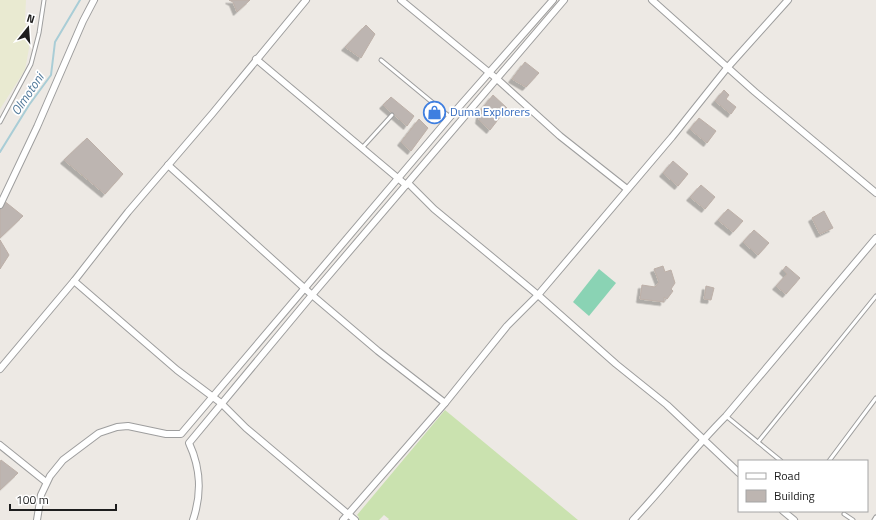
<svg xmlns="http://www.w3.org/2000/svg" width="876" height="520" font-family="'Titillium Web',sans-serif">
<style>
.farmland{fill:#e9ead1}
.grass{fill:#cae2af}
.pitch{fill:#8ad3b4}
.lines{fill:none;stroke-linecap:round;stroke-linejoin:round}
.stream{stroke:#a9cdd6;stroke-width:2}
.building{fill:#bdb5b1;stroke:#bdb0a8;filter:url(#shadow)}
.service-casing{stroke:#9e9e9e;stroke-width:5}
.minor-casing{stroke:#9e9e9e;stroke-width:8}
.service{stroke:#fff;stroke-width:3}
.minor{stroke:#fff;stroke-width:6}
.labels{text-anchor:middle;stroke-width:3.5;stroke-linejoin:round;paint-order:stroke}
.shop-label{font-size:12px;fill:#366cbe;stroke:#fff;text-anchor:start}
.water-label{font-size:13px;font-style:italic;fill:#51799a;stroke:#fff}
</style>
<defs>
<filter id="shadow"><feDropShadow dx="-3.5" dy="3.5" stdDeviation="0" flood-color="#0004"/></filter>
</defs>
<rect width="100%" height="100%" fill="#ede9e4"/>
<path class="farmland" d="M0,0H26L25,20L30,43L25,70L0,109Z"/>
<path class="grass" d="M445,410L578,520H388L389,519L384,515L379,520H356L359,517L357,515Z"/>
<path class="pitch" d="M599,269L616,283L589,316L573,302Z"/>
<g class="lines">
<path class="stream" d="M0,152L29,105L51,75L55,42L80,0"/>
</g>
<g class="building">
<path d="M229,0H250L237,12L233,2Z"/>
<path d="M366,25L375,34L361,58L345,47Z"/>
<path d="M525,62L539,73L526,87L512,79Z"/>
<path d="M724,90L729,95L726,99L736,107L731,114L715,101Z"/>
<path d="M493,95L507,108L490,130L479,120L481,110Z"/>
<path d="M391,97L414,116L407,126L383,105Z"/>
<path d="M699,118L716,131L707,143L690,129Z"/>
<path d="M419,119L428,128L411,151L401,142Z"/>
<path d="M87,138L123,174L105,194L64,160Z"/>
<path d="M673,161L688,174L678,186L663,173Z"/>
<path d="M701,185L715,197L705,209L690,197Z"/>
<path d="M3,200L23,216L0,238V205Z"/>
<path d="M728,209L743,221L733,232L718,220Z"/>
<path d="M824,211L833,228L820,234L812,218Z"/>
<path d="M754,230L769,243L758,255L743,242Z"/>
<path d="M0,240L9,255L0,269Z"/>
<path d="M663,266L665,272L671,270L675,283L671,289L673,291L667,299L664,297V302L640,299L642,285L655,287L659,282L654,269Z"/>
<path d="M786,266L800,278L786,294L776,286L787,274L783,270Z"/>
<path d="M706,286L714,288L711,300L704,299Z"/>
<path d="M1,460L18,473L0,490V462Z"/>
</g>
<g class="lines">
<defs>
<g id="service">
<path d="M381,60L450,117"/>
<path d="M0,122L31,64L39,33L44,0"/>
<path d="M362,148L392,115"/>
<path d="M726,416L781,461"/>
<path d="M758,442L876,296"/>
<path d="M829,461L876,398"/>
<path d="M844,514L853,520"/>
<path d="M874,520L876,517"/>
</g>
<g id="minor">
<path d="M401,0L497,79L560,136L627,189"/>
<path d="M652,0L755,92L876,193"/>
<path d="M256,59L406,185"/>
<path d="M168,165L312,295L378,351L445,403"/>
<path d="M408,183L434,209L538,295L616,364L667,405L739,473"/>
<path d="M0,205L37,127L83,21L94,0"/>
<path d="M74,281L177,370L221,403L246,428L355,520"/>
<path d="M0,369L74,281L128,212L212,114L306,0"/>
<path d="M0,445L46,482"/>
<path d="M783,511L794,520"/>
<path d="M37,520L41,495L50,476L63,460L99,433L117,427L128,426L166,434H181L450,117L553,0"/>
<path d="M193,520C202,493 201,469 189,443L312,295L564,0"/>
<path d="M343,520L445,403L507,326L538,295L672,137L727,68L788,0"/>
<path d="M633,520C665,486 693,449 726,416L876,238"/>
</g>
</defs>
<use href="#service" class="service-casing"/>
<use href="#minor" class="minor-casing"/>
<use href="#service" class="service"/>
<use href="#minor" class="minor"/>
</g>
<defs>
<symbol id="shop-ring" viewBox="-11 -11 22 22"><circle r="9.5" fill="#fff" stroke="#3f7fe0" stroke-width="1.5"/><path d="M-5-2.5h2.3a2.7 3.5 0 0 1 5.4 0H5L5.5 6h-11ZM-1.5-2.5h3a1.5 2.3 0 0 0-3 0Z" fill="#3f7fe0"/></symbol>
</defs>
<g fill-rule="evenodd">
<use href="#shop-ring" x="422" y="100" width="25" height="25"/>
</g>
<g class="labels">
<g class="shop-label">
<text x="450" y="116">Duma Explorers</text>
</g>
<g class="water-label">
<text transform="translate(27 94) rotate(-56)" y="5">Olmotoni</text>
</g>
</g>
<rect x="738" y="460" width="130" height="52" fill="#ffffff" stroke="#a5a5a5"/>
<rect x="746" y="473" width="20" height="6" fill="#ffffff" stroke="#a5a5a5"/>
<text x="774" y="480" font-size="12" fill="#1d1d1d">Road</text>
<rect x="746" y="490" width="20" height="12" fill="#bdb5b1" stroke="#a5a5a5"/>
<text x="774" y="500" font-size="12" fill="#1d1d1d">Building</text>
<g transform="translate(28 28) rotate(17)" stroke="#ffffff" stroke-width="3" paint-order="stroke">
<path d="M0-3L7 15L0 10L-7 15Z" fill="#1d1d1d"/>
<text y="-6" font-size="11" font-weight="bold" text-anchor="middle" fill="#1d1d1d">N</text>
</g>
<path d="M10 504v6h106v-6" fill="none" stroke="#1d1d1d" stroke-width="2"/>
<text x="16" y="504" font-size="12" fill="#1d1d1d" stroke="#ffffff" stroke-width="3" paint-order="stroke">100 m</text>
</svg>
